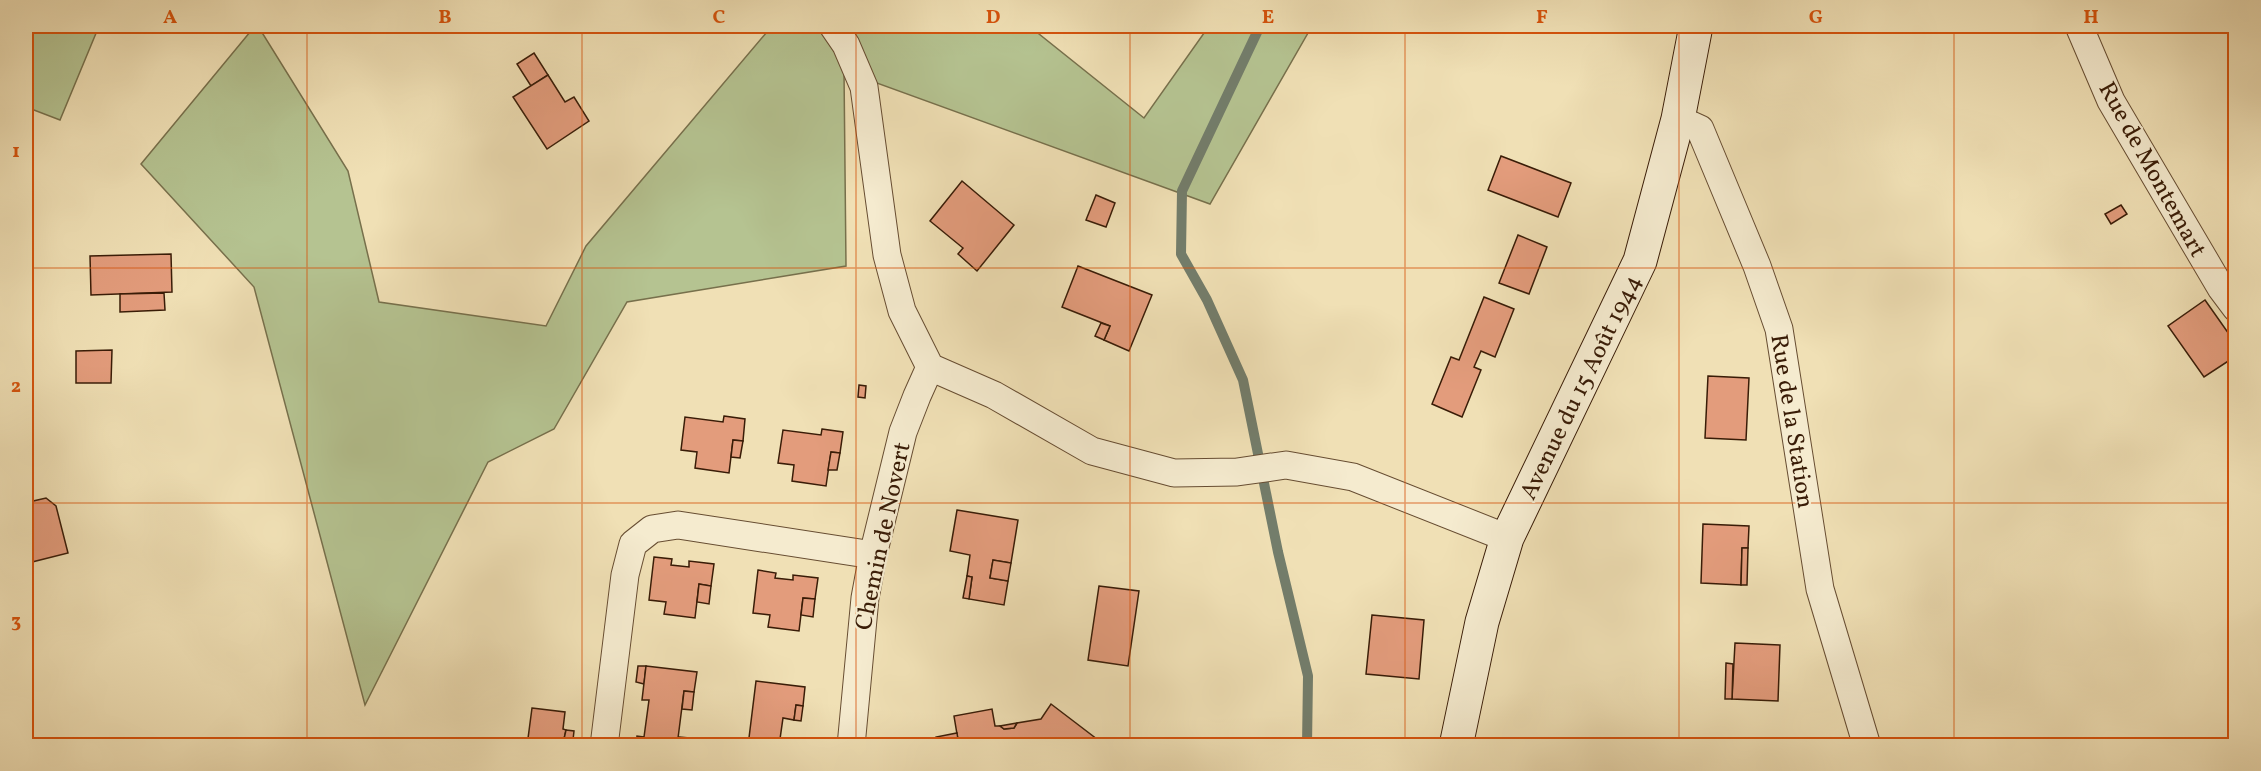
<svg xmlns="http://www.w3.org/2000/svg" width="2261" height="771" font-family="Vollkorn,serif">
<style>
.green{fill:#b5c391;stroke:#77704c;stroke-width:1.5}
.lines{fill:none;stroke-linecap:round;stroke-linejoin:round}
.stream{stroke:#737d6b;stroke-width:10}
.building{fill:#e39c7c;stroke:#391c07;stroke-width:1.5}
.minor-casing{stroke:#674d32;stroke-width:29}
.secondary-casing{stroke:#391c07;stroke-width:35}
.minor{stroke:#f5ebcf;stroke-width:27}
.secondary{stroke:#f5ebcf;stroke-width:33}
.grid{fill:none;stroke:#d6530c;stroke-width:1.5;stroke-opacity:0.55}
.labels{text-anchor:middle;stroke-width:4.5;stroke-linejoin:round;paint-order:stroke}
.street-label{font-size:24px;fill:#391c07;stroke:#f5ebcf}
.neatline{fill:none;stroke:#d6530c;stroke-width:2}
.grid-label{font-size:20px;text-anchor:middle;font-weight:bold;fill:#d6530c}
</style>
<rect width="100%" height="100%" fill="#f0e0b5"/>
<filter id="stains"><feTurbulence type="fractalNoise" baseFrequency=".00333" numOctaves="4"/><feColorMatrix values="0 0 0 0 .2 0 0 0 0 .09 0 0 0 0 .02 0 0 0 .5 -.17"/></filter>
<radialGradient id="worn" r=".72"><stop offset=".6" stop-color="#630" stop-opacity="0"/><stop offset="1" stop-color="#630" stop-opacity=".3"/></radialGradient>
<g class="green">
<path d="M26,26H99L60,120L26,107Z"/>
<path d="M255,26H258L348,171L379,302L546,326L586,246L772,26H1029L1144,118L1209,26H1312L1210,204L844,71L846,266L627,302L554,429L488,462L365,705L254,287L141,164Z"/>
</g>
<g class="lines">
<path class="stream" d="M1260,26L1182,191L1181,254L1207,300L1243,380L1278,552L1308,676L1307,746"/>
</g>
<g class="building">
<path d="M534,53L548,75L531,86L517,64Z"/>
<path d="M548,75L565,102L574,97L589,121L547,149L513,97Z"/>
<path d="M1501,156L1571,183L1558,217L1488,190Z"/>
<path d="M962,181L1014,225L977,271L958,254L963,248L930,221Z"/>
<path d="M1096,195L1115,203L1106,227L1086,220Z"/>
<path d="M2121,205L2127,214L2111,224L2105,214Z"/>
<path d="M1518,235L1547,247L1529,294L1499,283Z"/>
<path d="M171,254L172,292L91,295L90,256Z"/>
<path d="M1078,266L1152,295L1129,351L1104,340L1110,326L1062,307Z"/>
<path d="M164,293L165,310L120,312V294Z"/>
<path d="M1484,297L1514,309L1495,357L1481,351L1474,367L1481,370L1462,417L1432,404L1451,357L1459,360Z"/>
<path d="M2205,300L2236,344V356L2204,377L2168,326Z"/>
<path d="M1101,323L1110,326L1104,340L1095,336Z"/>
<path d="M112,350L111,383H76V351Z"/>
<path d="M1708,376L1749,378L1746,440L1705,438Z"/>
<path d="M859,385L866,386L865,398L858,397Z"/>
<path d="M724,416L745,419L743,441L733,440L729,473L695,468L697,452L681,450L685,417L723,422Z"/>
<path d="M822,429L843,432L840,453L831,452L826,486L792,481L794,465L778,463L783,430L821,435Z"/>
<path d="M733,440L743,441L740,458L731,457Z"/>
<path d="M831,452L840,453L837,470H828Z"/>
<path d="M32,496L33,501L46,498L56,506L68,553L28,563L26,553V498Z"/>
<path d="M957,510L1018,520L1011,563L993,560L990,578L1008,581L1004,605L969,599L972,577L967,576L970,555L950,551Z"/>
<path d="M1703,524L1749,526L1748,548H1742L1741,585L1701,583Z"/>
<path d="M1742,548H1748L1747,585H1741Z"/>
<path d="M654,557L672,559L671,565L689,567V561L714,564L711,586L699,584L695,618L664,614L666,602L649,600Z"/>
<path d="M993,560L1011,563L1008,581L990,578Z"/>
<path d="M758,570L776,573L775,578L793,580V575L818,578L815,599L803,598L799,631L768,627L770,615L753,613Z"/>
<path d="M967,576L972,577L969,599L963,598Z"/>
<path d="M699,584L711,586L709,604L697,602Z"/>
<path d="M1099,586L1139,591L1128,666L1088,660Z"/>
<path d="M803,598L815,599L813,617L801,615Z"/>
<path d="M1372,615L1424,620L1419,679L1366,674Z"/>
<path d="M1735,643L1780,645L1778,701L1732,699Z"/>
<path d="M1726,663L1733,664L1732,699H1725Z"/>
<path d="M638,666H646L644,684L636,682Z"/>
<path d="M646,666L697,672L694,692L684,691L677,746H636L637,736L644,737L649,700H642Z"/>
<path d="M756,681L805,687L803,706L796,705L794,720L783,718L779,746H748Z"/>
<path d="M684,691L694,692L692,710L682,709Z"/>
<path d="M1051,704L1106,746H959L954,716L992,709L995,726H1000L1004,729L1014,728L1017,723L1041,719Z"/>
<path d="M796,705L803,706L801,721L794,720Z"/>
<path d="M532,708L565,712L563,729L566,730L564,739L573,740V746H527Z"/>
<path d="M1017,723L1014,728L1004,729L1000,726Z"/>
<path d="M566,730L574,731L573,740L564,739Z"/>
<path d="M957,733L959,746H937L936,737Z"/>
<path d="M679,737L689,738L688,746H677Z"/>
</g>
<g class="lines">
<defs>
<g id="minor">
<path d="M833,26L846,45L864,87L887,255L902,311L930,367L994,395L1092,451L1174,473L1237,472L1286,465L1353,477L1507,538"/>
<path d="M2079,26L2111,101L2221,288L2236,308"/>
<path d="M1678,119L1700,129L1757,266L1779,329L1820,589L1867,746"/>
<path d="M604,746L625,575L633,544L652,529L678,525L873,555"/>
<path d="M851,746L865,598L873,555L903,432L917,396L930,367"/>
</g>
<path id="secondary" d="M1456,746L1482,622L1507,538L1640,261L1678,119L1696,26"/>
</defs>
<use href="#minor" class="minor-casing"/>
<use href="#secondary" class="secondary-casing"/>
<use href="#minor" class="minor"/>
<use href="#secondary" class="secondary"/>
</g>
<path class="grid" d="M307,26V746M582,26V746M856,26V746M1130,26V746M1405,26V746M1679,26V746M1954,26V746M26,268H2236M26,503H2236"/>
<g class="labels">
<g class="street-label">
<text transform="translate(2153 169) rotate(61)" y="8">Rue de Montemart</text>
<text transform="translate(1580 387) rotate(-64)" y="8">Avenue du 15 Août 1944</text>
<text transform="translate(1793 421) rotate(81)" y="8">Rue de la Station</text>
<text transform="translate(882 536) rotate(-78)" y="8">Chemin de Novert</text>
</g>
</g>
<rect width="2261" height="771" fill="none" stroke="#f0e0b5" stroke-width="66"/>
<rect x="33" y="33" width="2195" height="705" class="neatline"/>
<g class="grid-label">
<text x="170" y="23">A</text>
<text x="445" y="23">B</text>
<text x="719" y="23">C</text>
<text x="993" y="23">D</text>
<text x="1268" y="23">E</text>
<text x="1542" y="23">F</text>
<text x="1816" y="23">G</text>
<text x="2091" y="23">H</text>
<text x="16" y="157">1</text>
<text x="16" y="392">2</text>
<text x="16" y="627">3</text>
</g>
<rect width="100%" height="100%" filter="url(#stains)"/>
<rect width="100%" height="100%" fill="url(#worn)"/>
</svg>
